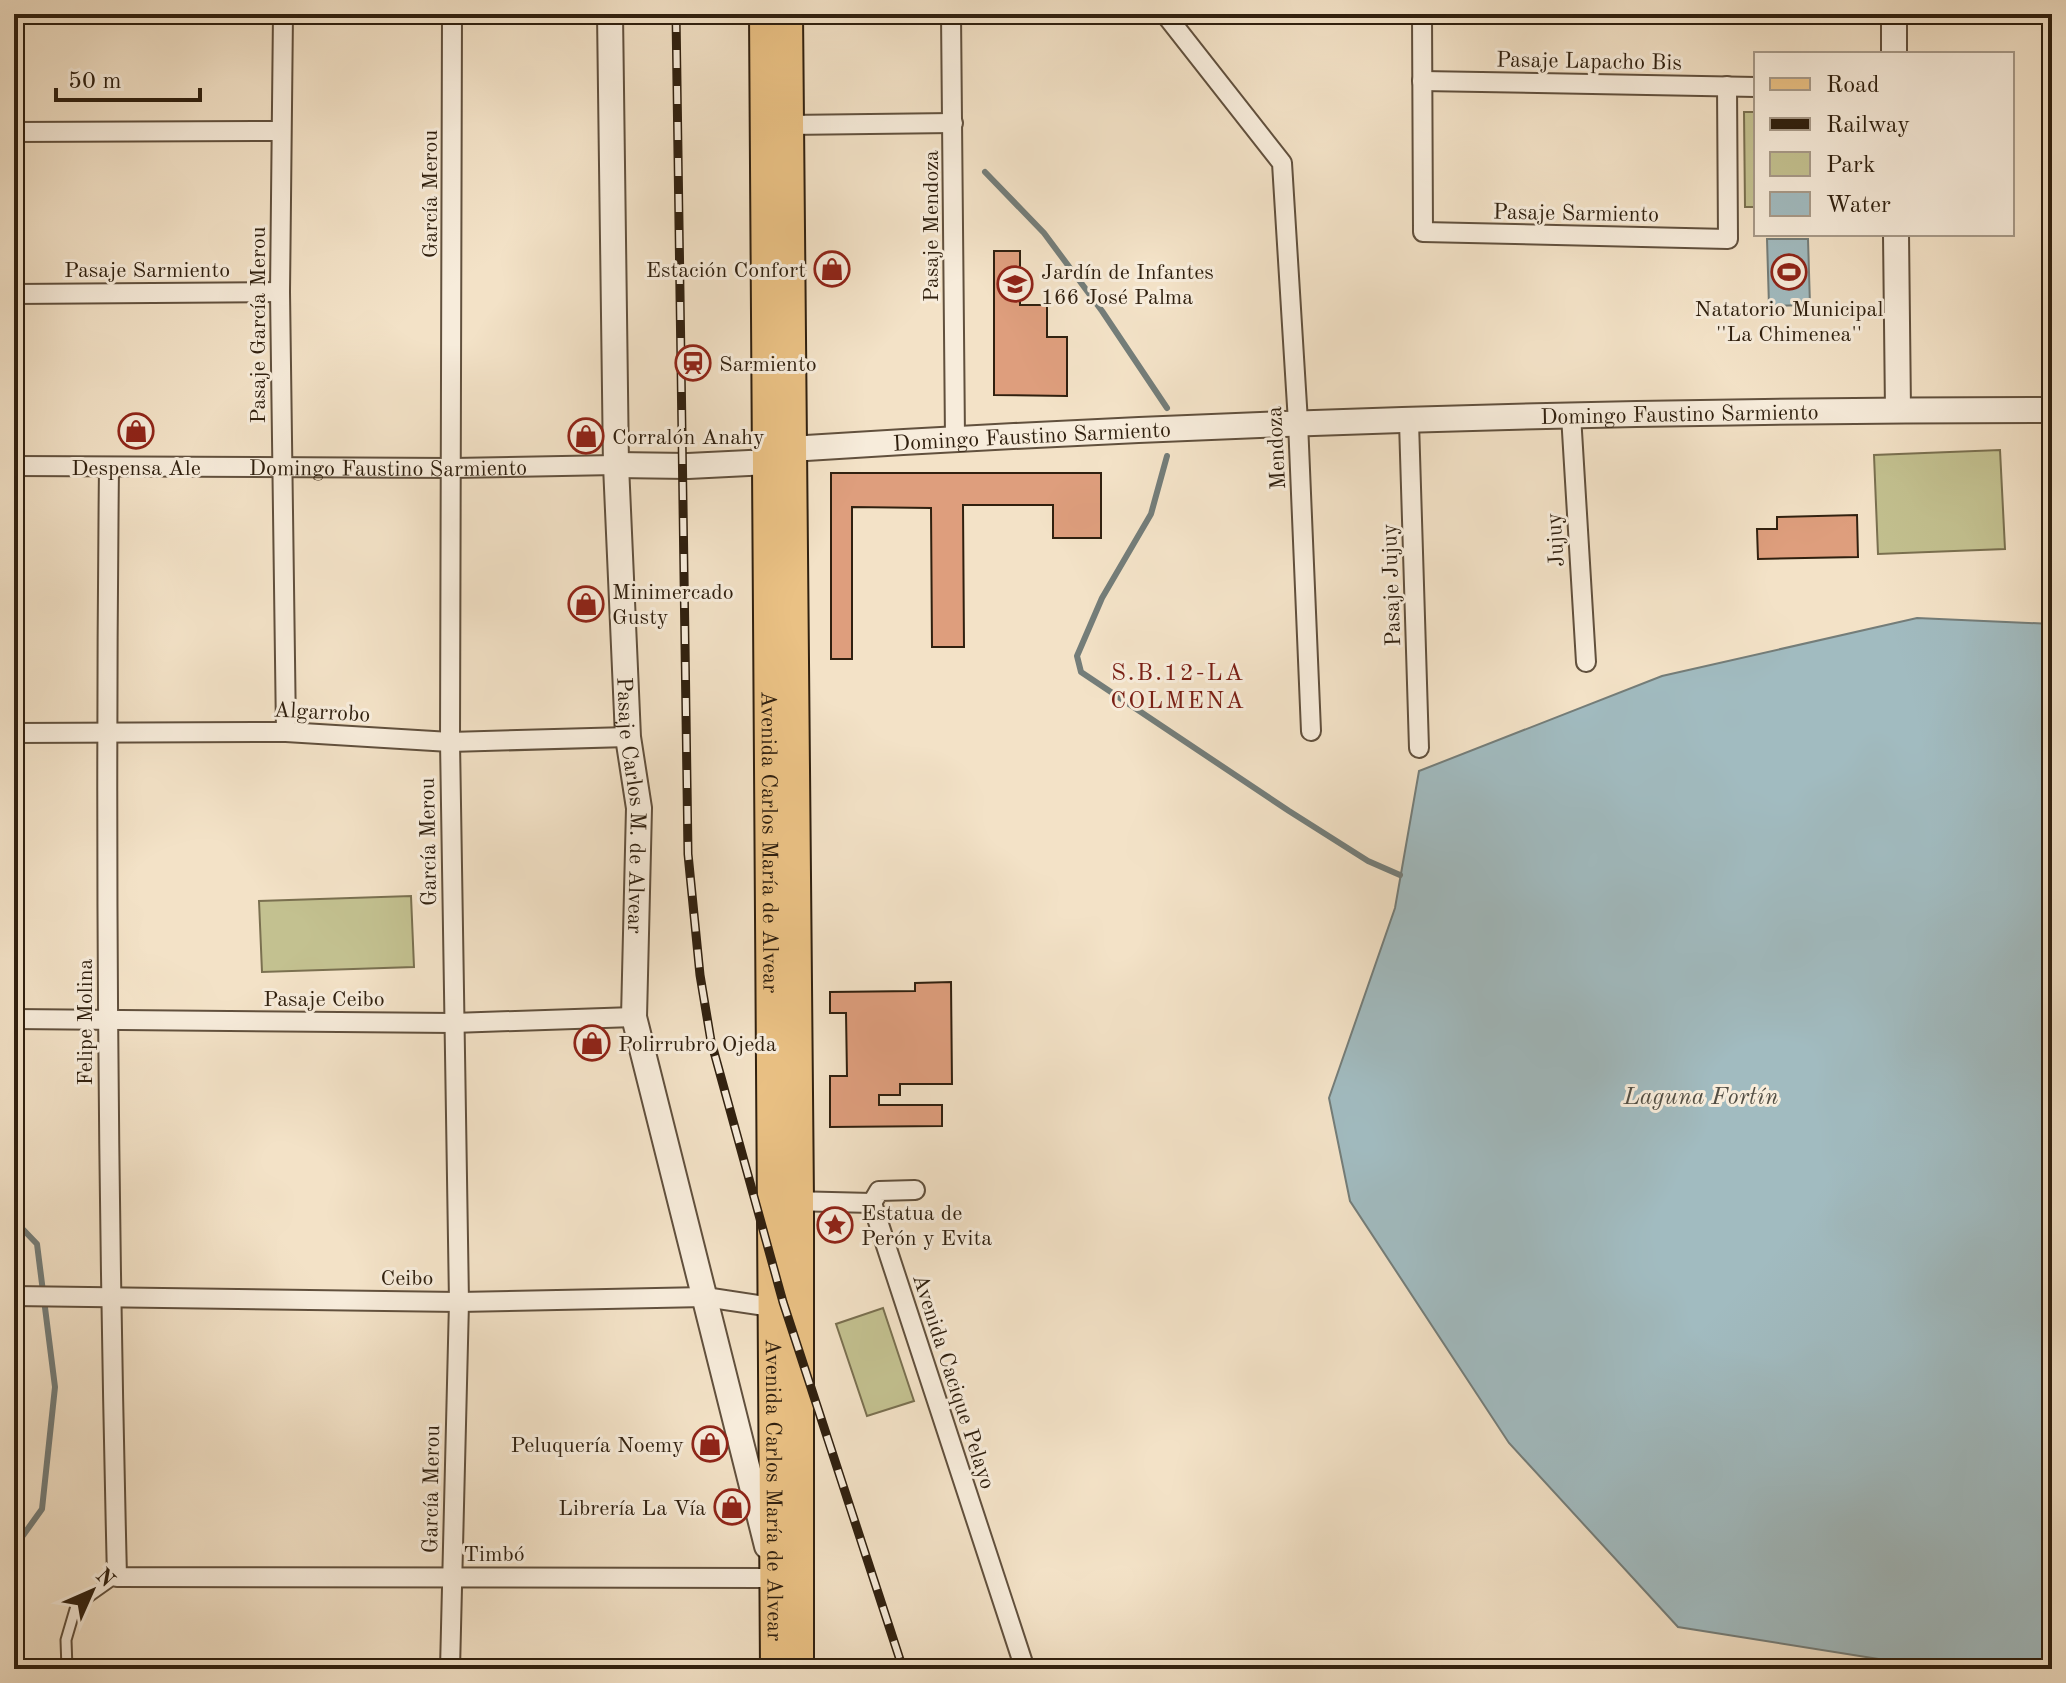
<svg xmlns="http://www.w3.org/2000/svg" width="2066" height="1683" font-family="'Old Standard TT',serif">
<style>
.green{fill:#c3c190;stroke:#7a7050;stroke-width:2}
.water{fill:#a1bbc0;stroke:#747d79;stroke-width:2}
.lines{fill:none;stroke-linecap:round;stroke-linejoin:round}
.stream{stroke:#747d79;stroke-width:6}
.building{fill:#de9e7d;stroke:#30200f;stroke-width:2}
.service-casing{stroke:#61503d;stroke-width:13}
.minor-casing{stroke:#61503d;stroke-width:22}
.tertiary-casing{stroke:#61503d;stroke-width:28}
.primary-casing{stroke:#30200f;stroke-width:34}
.service{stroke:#f7ecdb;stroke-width:9}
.minor{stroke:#f7ecdb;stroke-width:18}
.tertiary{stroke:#f7ecdb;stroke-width:24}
.primary{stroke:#eac184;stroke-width:30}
.rail-casing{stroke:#30200f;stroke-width:9}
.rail{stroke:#f7ecdb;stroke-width:6;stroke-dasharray:18;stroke-linecap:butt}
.labels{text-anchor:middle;stroke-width:6;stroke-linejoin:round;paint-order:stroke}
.street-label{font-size:22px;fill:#30200f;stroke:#f7ecdb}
.poi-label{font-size:22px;fill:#30200f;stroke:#f7ecdb;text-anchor:start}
.neighbourhood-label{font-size:24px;letter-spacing:2px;fill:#7a1f14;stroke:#f7ecdb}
.water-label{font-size:24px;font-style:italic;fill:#524e44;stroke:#f7ecdb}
</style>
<rect width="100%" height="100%" fill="#f3e2c7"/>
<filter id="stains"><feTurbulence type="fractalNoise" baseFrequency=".0025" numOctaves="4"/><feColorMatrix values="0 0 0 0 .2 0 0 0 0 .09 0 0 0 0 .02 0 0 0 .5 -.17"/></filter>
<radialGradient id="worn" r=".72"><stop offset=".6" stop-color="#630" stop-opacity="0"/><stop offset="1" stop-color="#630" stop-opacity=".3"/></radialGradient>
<g class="green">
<path d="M1744,112H1756V207H1745Z"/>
<path d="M2000,450L2005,549L1878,554L1874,455Z"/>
<path d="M411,896L414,967L262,972L259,901Z"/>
<path d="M883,1308L914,1401L867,1416L836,1324Z"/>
</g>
<g class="water">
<path d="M1808,239L1810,305L1769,306L1767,239Z"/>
<path d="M1917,618L2052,624V1669L1935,1668L1678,1627L1509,1443L1350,1201L1329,1098L1395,908L1419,771L1662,676Z"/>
</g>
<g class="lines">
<g class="stream">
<path d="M985,172L1044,233L1102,311L1167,408"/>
<path d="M1167,456L1151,514L1102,598L1077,656L1081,672L1289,811L1368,861L1400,875"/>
<path d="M14,1220L37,1244L55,1387L42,1509L14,1548"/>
</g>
</g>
<g class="building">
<path d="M994,251H1020V305H1047V337H1067V396L994,395Z"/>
<path d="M831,473H1101V538H1053V505H963L964,647H932L931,508L852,507V659H831Z"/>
<path d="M1857,515L1858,557L1758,559L1757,529H1777V517Z"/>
<path d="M951,982L952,1084H900V1095H879V1105H942V1126L830,1127V1076H847L846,1013H830V992L915,991V983Z"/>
</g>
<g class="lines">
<defs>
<path id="service" d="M67,1669L66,1640L76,1606L117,1577"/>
<g id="minor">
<path d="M283,14L280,292L286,732"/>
<path d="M951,14L955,438"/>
<path d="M1165,14L1282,163L1298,422L1311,731"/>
<path d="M1422,14L1423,232L1728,239L1727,86"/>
<path d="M1422,81L1756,87"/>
<path d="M787,125L953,123"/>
<path d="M14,132L281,131"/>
<path d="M14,294L280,292"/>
<path d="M1571,415L1586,662"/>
<path d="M1409,422L1419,748"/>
<path id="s1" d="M14,466L453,468L616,465"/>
<path d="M109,467C105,837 108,1207 117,1577L775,1578"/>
<path d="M14,733L286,732L450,742L628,737"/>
<path d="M14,1019L453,1023L634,1017"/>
<path d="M791,1201L872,1203"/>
<path d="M872,1203L1025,1669"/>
<path d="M872,1203L879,1191L915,1190"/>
<path d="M14,1296L459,1302L705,1297L772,1307L781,1303"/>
<path d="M450,1669L459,1302L450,742L452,14"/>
</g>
<g id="tertiary">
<path id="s2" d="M610,14L616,465L628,737L639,808L634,1017L767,1546"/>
<path d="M1894,14V54"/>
<path d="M1896,234L1898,410"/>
<path id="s3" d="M616,465L688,466L769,462L790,449C1210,422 1631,410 2052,410"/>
</g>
<g id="primary">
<path id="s4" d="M765,14L776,1669"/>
<path d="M787,14L798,1201V1669"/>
</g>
</defs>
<use href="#service" class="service-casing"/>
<use href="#minor" class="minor-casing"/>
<use href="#tertiary" class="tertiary-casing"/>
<use href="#primary" class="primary-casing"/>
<use href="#service" class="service"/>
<use href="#minor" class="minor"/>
<use href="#tertiary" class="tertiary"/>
<use href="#primary" class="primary"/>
<defs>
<path id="rail" d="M676,14L688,854L700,975L711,1041L783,1302L903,1669"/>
</defs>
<use href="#rail" class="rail-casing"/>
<use href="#rail" class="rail"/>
</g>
<defs>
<symbol id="shop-ring" viewBox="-11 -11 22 22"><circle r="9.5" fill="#f7ecdb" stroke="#8f2418" stroke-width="1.5"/><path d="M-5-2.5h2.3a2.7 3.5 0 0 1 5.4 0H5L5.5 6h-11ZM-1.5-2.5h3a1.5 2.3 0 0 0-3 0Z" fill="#8f2418"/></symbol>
<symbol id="stadium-ring" viewBox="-11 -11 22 22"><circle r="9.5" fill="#f7ecdb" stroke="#8f2418" stroke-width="1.5"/><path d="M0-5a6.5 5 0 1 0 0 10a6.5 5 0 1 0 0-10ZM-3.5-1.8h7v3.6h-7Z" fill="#8f2418"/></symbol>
<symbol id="school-ring" viewBox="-11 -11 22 22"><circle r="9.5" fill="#f7ecdb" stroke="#8f2418" stroke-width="1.5"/><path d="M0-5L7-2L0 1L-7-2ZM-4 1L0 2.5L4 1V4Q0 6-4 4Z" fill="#8f2418"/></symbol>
<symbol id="station-ring" viewBox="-11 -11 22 22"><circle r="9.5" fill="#f7ecdb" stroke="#8f2418" stroke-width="1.5"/><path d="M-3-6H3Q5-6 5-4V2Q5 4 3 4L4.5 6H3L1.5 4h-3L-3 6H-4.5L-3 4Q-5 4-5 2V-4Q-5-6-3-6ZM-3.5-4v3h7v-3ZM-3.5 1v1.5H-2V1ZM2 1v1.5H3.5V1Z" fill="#8f2418"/></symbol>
<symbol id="sight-ring" viewBox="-11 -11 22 22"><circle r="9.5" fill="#f7ecdb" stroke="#8f2418" stroke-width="1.5"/><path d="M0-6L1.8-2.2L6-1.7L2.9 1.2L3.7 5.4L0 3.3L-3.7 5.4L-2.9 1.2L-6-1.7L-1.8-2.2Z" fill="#8f2418"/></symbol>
</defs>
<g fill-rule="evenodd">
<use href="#shop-ring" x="812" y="249" width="40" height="40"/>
<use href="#stadium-ring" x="1769" y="252" width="40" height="40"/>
<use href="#school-ring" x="995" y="264" width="40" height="40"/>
<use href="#station-ring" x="673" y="343" width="40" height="40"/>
<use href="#shop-ring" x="116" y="411" width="40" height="40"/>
<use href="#shop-ring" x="566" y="416" width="40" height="40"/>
<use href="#shop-ring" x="566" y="584" width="40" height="40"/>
<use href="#shop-ring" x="572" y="1023" width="40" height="40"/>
<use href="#sight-ring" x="815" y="1205" width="40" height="40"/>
<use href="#shop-ring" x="690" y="1424" width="40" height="40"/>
<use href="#shop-ring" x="712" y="1487" width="40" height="40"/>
</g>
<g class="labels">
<g class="street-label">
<text transform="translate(1589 60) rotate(1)" y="8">Pasaje Lapacho Bis</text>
<text transform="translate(429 194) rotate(-90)" y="8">García Merou</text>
<text transform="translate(1576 212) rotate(1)" y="8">Pasaje Sarmiento</text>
<text transform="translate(930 226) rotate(-90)" y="8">Pasaje Mendoza</text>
<text x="147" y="277">Pasaje Sarmiento</text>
<text transform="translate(257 325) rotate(-90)" y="8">Pasaje García Merou</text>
<text dy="8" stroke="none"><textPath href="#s3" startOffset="1068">Domingo Faustino Sarmiento</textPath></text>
<text dy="8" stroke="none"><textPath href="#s3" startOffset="420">Domingo Faustino Sarmiento</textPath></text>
<text transform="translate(1275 448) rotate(-93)" y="8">Mendoza</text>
<text dy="8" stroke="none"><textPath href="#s1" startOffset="374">Domingo Faustino Sarmiento</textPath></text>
<text transform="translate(1554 540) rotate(-94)" y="8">Jujuy</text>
<text transform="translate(1390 585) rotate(-92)" y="8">Pasaje Jujuy</text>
<text transform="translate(322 711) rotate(3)" y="8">Algarrobo</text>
<text dy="8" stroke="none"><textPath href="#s2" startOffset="792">Pasaje Carlos M. de Alvear</textPath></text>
<text transform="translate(427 842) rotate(-91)" y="8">García Merou</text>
<text dy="8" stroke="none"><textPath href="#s4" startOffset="828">Avenida Carlos María de Alvear</textPath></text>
<text x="324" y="1006">Pasaje Ceibo</text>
<text transform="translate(84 1022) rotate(-90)" y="8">Felipe Molina</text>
<text x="407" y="1285">Ceibo</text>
<text transform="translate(955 1381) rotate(72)" y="8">Avenida Cacique Pelayo</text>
<text transform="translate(430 1489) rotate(-89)" y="8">García Merou</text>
<text dy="8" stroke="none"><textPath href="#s4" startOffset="1476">Avenida Carlos María de Alvear</textPath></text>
<text x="494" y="1561">Timbó</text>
</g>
<g class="poi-label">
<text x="806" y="277" text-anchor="end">Estación Confort</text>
<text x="1041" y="279">Jardín de Infantes<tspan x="1041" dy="25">166 José Palma</tspan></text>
<text x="1789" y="316" text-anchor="middle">Natatorio Municipal<tspan x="1789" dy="25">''La Chimenea''</tspan></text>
<text x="719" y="371">Sarmiento</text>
<text x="612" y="444">Corralón Anahy</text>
<text x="136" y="475" text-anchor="middle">Despensa Ale</text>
<text x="612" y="599">Minimercado<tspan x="612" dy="25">Gusty</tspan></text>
<text x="618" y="1051">Polirrubro Ojeda</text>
<text x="861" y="1220">Estatua de<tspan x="861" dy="25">Perón y Evita</tspan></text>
<text x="684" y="1452" text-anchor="end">Peluquería Noemy</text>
<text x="706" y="1515" text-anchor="end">Librería La Vía</text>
</g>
<g class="neighbourhood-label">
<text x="1178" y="680">S.B.12-LA<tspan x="1178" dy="28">COLMENA</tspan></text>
</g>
<g class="water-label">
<text x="1701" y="1104">Laguna Fortín</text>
</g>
</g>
<rect width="2066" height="1683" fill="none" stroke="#f3e2c7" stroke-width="48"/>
<rect x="16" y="16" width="2034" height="1651" fill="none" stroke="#30200f" stroke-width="4"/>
<rect x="24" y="24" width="2018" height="1635" fill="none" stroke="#30200f" stroke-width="2"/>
<rect x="1754" y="52" width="260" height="184" fill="#f7ecdb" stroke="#a79a89" stroke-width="2"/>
<rect x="1770" y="78" width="40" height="12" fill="#eac184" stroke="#a79a89" stroke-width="2"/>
<text x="1826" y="92" font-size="24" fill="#30200f">Road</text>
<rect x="1770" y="118" width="40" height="12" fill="#30200f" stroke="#a79a89" stroke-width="2"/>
<text x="1826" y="132" font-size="24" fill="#30200f">Railway</text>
<rect x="1770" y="152" width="40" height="24" fill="#c3c190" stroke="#a79a89" stroke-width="2"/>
<text x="1826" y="172" font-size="24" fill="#30200f">Park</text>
<rect x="1770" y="192" width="40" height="24" fill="#a1bbc0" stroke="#a79a89" stroke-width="2"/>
<text x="1826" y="212" font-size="24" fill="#30200f">Water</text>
<g transform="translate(92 1591) rotate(45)" stroke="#f7ecdb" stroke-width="6" paint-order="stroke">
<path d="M0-6L14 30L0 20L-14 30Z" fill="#30200f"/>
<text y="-12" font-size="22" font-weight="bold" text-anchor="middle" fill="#30200f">N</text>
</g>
<path d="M56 88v12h144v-12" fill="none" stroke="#30200f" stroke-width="4"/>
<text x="68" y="88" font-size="24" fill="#30200f" stroke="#f7ecdb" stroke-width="6" paint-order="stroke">50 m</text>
<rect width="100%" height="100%" filter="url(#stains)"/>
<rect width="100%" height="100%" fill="url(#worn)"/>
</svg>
